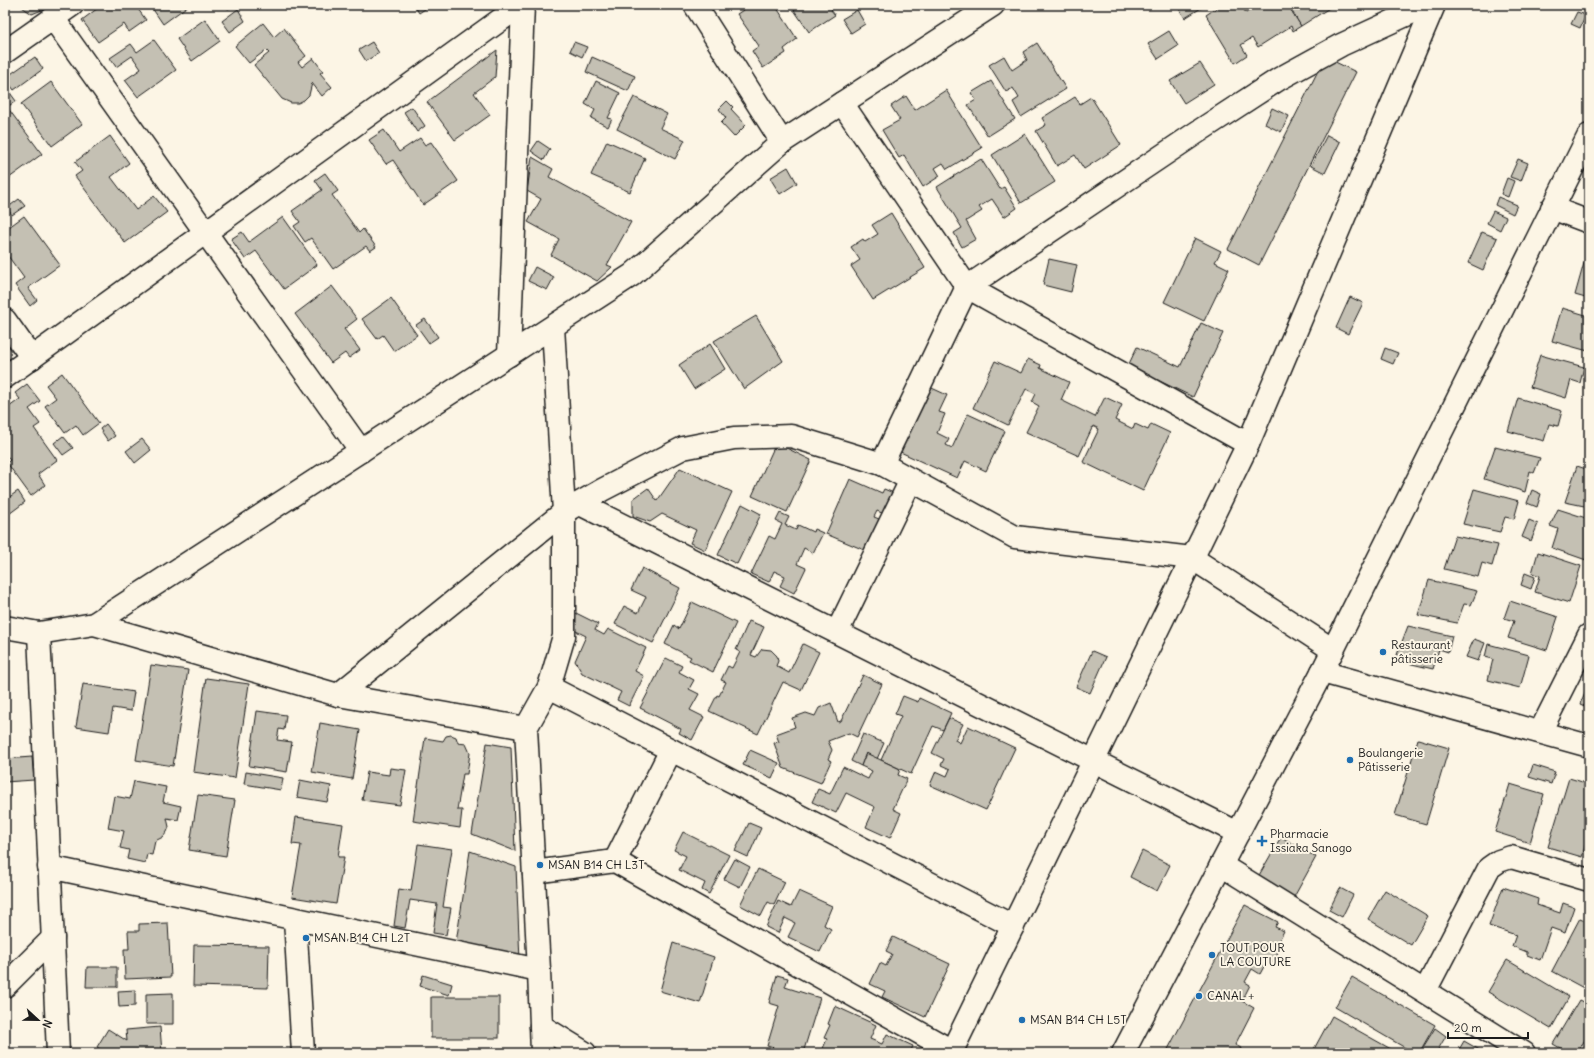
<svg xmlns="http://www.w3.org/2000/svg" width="1594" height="1058" font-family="Delius,sans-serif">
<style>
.building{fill:#c4c0b3;stroke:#1c1c1c}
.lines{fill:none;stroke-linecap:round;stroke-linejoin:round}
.minor-casing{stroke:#1c1c1c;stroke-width:25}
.tertiary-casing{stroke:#1c1c1c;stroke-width:25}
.minor{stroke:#fcf5e5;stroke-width:22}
.tertiary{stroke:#fcf5e5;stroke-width:22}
.poi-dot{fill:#1f6fb2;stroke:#fcf5e5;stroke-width:1.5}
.labels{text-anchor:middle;stroke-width:4;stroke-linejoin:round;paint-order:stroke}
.poi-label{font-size:12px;fill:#1c1c1c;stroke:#fcf5e5;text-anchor:start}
</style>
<rect width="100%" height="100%" fill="#fcf5e5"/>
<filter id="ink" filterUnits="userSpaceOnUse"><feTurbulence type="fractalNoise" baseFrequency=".025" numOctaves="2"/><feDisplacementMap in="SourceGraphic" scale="8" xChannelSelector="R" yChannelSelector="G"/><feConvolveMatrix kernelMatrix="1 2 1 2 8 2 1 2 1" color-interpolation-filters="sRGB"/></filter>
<g filter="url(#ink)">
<g class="building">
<path d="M19,5H54L32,14Z"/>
<path d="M102,5H135L146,20L129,32L124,24L98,42L82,20Z"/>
<path d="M150,5H189L163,24Z"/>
<path d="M225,5H234L228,9Z"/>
<path d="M414,5H431L419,13Z"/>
<path d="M751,5H761L763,8L769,5H775L797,39L784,49L786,53L763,68L752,51L759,46L737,14Z"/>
<path d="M801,5H836L837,6L831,10L835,15L809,32L794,10Z"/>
<path d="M1185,5H1206L1185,18L1179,9Z"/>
<path d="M1221,5H1241L1246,13L1254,8L1252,5H1288L1301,26L1293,31L1291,26L1258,47L1252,38L1241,45L1247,55L1235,63L1206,15Z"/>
<path d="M1288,5H1334L1301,26Z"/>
<path d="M238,9L245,21L230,32L222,21Z"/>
<path d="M857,10L865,24L851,33L842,19Z"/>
<path d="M1577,12L1586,15L1580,28L1571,24Z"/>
<path d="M205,19L220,41L192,61L177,39Z"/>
<path d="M263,23L274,37L284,28L306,56L298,62L302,67L313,58L323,71L320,73L332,87L322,96L312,83L309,95L304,100L298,103H291L282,99L254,65L269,53L266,50L249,63L235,46Z"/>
<path d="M1169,31L1178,46L1158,59L1148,44Z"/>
<path d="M154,40L176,70L138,97L125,80L141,69L132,56L116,67L110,58L131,44L137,52Z"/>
<path d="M372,42L379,53L366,61L359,50Z"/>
<path d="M574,42L587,47L582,57L570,51Z"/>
<path d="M1037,43L1066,89L1021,117L1013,102L1019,98L1013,88L1006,92L989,65L1004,56L1012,70L1027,60L1023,52Z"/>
<path d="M497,50L495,77L474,93L490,115L455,140L427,102Z"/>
<path d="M35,57L43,69L14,90L5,78Z"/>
<path d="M592,57L635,76L628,91L586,72Z"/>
<path d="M1325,57L1356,72L1259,265L1228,249Z"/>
<path d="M1200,63L1214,84L1184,103L1170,81Z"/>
<path d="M596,81L620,93L608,118L612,119L608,127L591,118L595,110L585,104Z"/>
<path d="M991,81L1015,119L988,136L968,105L976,100L971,93Z"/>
<path d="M51,82L82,124L52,146L21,104Z"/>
<path d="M5,86L16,101L7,107L42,154L5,181Z"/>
<path d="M946,90L982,148L947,169L943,163L935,168L940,176L923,187L904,155L899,158L882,130L900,120L891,106L906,96L915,110Z"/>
<path d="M634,97L667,114L660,128L685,140L675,159L617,129Z"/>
<path d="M1075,97L1080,104L1091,97L1121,145L1084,169L1075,155L1057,166L1036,131L1046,125L1042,118Z"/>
<path d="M727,101L733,107L731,109L746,125L734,137L721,123L726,118L719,109Z"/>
<path d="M412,107L425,126L417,132L404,112Z"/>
<path d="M1272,108L1289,116L1281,132L1265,124Z"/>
<path d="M384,130L399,152L420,138L425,145L431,142L458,181L423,205L393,160L386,164L369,140Z"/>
<path d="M1025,134L1055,182L1021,203L992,155Z"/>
<path d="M1327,135L1340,142L1325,173L1311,166Z"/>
<path d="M110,136L129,163L111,177L136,210L154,196L167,212L125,243L75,176L82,171L75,162Z"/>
<path d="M538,141L550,149L544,160L531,151Z"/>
<path d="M607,141L645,158L630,192L591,175Z"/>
<path d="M532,157L553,169L549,177L631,222L607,265L612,267L597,281L551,255L559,239L528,222L541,199L527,191Z"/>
<path d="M981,159L1000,189L1004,187L1017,208L1004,217L992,199L979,207L982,211L966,221L976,239L962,247L954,233L962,228L937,187Z"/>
<path d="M1518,159L1528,163L1521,181L1510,177Z"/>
<path d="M788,167L797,183L780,194L770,178Z"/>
<path d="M325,173L338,191L332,195L359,233L363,229L376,247L370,251L366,246L333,269L311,238L305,242L294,226L300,222L292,211L322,190L315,180Z"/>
<path d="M1507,178L1514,181L1508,197L1501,194Z"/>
<path d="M1498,197L1517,205L1513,214L1495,205Z"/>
<path d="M19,199L25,206L12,215L7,208Z"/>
<path d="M1493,211L1506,217L1500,230L1487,223Z"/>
<path d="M891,213L925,268L873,300L851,266L860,260L851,247L863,239L865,242L878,234L872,225Z"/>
<path d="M24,216L60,265L28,288L37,300L30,306L15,285L24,278L5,252V230Z"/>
<path d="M283,217L317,265L284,289L256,251L245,259L231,239L242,232L249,242Z"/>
<path d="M1482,232L1497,238L1483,270L1468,263Z"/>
<path d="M1195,238L1221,251L1215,262L1229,269L1204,321L1164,302Z"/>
<path d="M1049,259L1077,265L1071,292L1043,285Z"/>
<path d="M1584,263L1589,264V299L1575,295Z"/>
<path d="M535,267L554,277L547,290L528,281Z"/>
<path d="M332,286L357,319L344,329L360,350L349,358L345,353L331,363L295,314Z"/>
<path d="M1350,297L1363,303L1348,334L1336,328Z"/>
<path d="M391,298L417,335L394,351L383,335L377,339L362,319Z"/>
<path d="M1562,308L1589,316L1588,351L1552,341Z"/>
<path d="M756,316L783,361L744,389L714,341Z"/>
<path d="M425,319L438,337L429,343L416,325Z"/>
<path d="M1201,323L1223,333L1193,397L1128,366L1137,347L1180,367Z"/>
<path d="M710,344L725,369L694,389L679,365Z"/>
<path d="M1385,348L1398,353L1393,364L1381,359Z"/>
<path d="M1540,355L1584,367L1580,383L1571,380L1566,398L1530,387Z"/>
<path d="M1028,359L1041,365L1040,368L1069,382L1061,400L1095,417L1105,397L1122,405L1115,420L1133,429L1135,424L1148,430L1151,424L1170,433L1143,491L1083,462L1099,429L1093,426L1079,456L1026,432L1039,406L1032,402L1036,394L1026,389L1008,425L973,408L995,361L1021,373Z"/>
<path d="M62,373L99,423L83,435L76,425L65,433L45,406L56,398L46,385Z"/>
<path d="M27,384L40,401L29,409L40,424L34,428L57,460L38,474L45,485L31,496L7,463L10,460L5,454V410L20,399L15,393Z"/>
<path d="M923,384L947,395L939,412L945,414L937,433L949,439L946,445L952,448L968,414L1005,431L986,471L965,461L957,478L896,450Z"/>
<path d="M1518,398L1562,411L1558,426L1549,424L1544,441L1508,431Z"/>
<path d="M106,424L115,436L108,441L100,429Z"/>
<path d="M63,436L73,448L63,455L54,443Z"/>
<path d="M142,439L151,450L135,463L126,451Z"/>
<path d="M776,443L811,460L787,512L752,496Z"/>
<path d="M1495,447L1540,458L1534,473L1530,471L1525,492L1484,479Z"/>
<path d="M1577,466L1589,470V507L1565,502Z"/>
<path d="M680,468L732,492L705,550L690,543L696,530L662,514L650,522L633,516V499L648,488L657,501Z"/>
<path d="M850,479L882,493L884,489L896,494L887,515L877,511L874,517L879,519L872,535L876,536L869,552L826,534Z"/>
<path d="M1474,489L1519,501L1514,519L1505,517L1500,532L1463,524Z"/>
<path d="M1532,490L1541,494L1537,507L1527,503Z"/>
<path d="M18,491L25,502L9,514L5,508V500Z"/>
<path d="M742,504L761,514L737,564L718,555Z"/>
<path d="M1558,509L1589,519V561L1552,548L1558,529L1550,526Z"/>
<path d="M780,513L789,517L785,525L796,530L798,525L813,532L814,529L823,533L813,553L804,548L797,564L806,568L794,593L780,586L785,576L774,571L769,582L751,574L769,536L775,539L782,524L776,521Z"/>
<path d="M1529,520L1538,524L1531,541L1522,537Z"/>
<path d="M1455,536L1498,545L1492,566L1482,563L1478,577L1444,569Z"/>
<path d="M1538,552L1581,566L1569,603L1535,592L1540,576L1532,573Z"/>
<path d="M642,568L680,588L653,643L615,624L624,606L638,613L646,597L631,590Z"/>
<path d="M1525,573L1535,577L1531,589L1521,585Z"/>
<path d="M1429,580L1477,591L1471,605L1464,604L1457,623L1418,615Z"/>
<path d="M1510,601L1558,617L1547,650L1508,638L1514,621L1504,618Z"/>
<path d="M692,602L736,623L713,672L689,660L691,657L665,644L674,625L679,629Z"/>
<path d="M572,611L598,624L595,630L604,635L608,629L646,648L635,671L644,676L629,706L617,700L621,692L582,673L575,661L586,636L572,629Z"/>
<path d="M749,621L764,627L751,655L756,657L762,649L771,650L777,656L778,661L776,666L789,673L803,644L819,652L801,690L783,682L758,734L709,711L717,695L719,696L726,682L721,680L728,666L732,668L740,652L736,650Z"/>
<path d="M1408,626L1452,636L1448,652L1439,649L1433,669L1395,660Z"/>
<path d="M1474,639L1485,643L1478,661L1466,657Z"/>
<path d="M1488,644L1529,655L1520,688L1488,680L1493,659L1485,657Z"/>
<path d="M1092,651L1106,657L1090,693L1076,687Z"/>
<path d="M666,658L682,666L679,672L694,680L689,689L699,694L690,710L704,717L692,740L679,733L681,729L640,708Z"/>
<path d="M151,665L188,670L173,766L136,760Z"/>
<path d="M863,675L882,684L857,737L849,733L828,741L832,750L828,759L831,761L821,783L783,768L774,743L779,742L776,734L795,727L792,718L806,713L815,716L819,708L831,703L838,722L841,721Z"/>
<path d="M1589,677V688L1585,686Z"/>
<path d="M206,678L249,684L235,778L193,772Z"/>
<path d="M83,684L134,692L131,711L113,708L109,732L76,727Z"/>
<path d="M1586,690L1589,691V708L1580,704Z"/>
<path d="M903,696L918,702L919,698L951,713L943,730L933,726L911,774L881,760L901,716L895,714Z"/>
<path d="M257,711L286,715L284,730L279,729L277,740L292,742L287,772L249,766Z"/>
<path d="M949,718L963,724L955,740L960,743L968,726L1015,748L986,810L930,785L936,771L947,776L950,769L941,765L944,759L932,753Z"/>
<path d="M320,723L360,730L352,779L312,772Z"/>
<path d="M863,734L884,743L877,759L866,753L861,766L851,761Z"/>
<path d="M451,735L456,737L458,743L466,744L470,753L467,774H463L457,810H462L460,828L413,821L425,738L443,741L446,736Z"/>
<path d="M1418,739L1449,748L1426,824L1395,815Z"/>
<path d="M487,743L511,747L515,851L472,834Z"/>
<path d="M750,750L779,763L772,778L743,765Z"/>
<path d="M866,753L900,769L898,775L907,779L893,809L901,813L890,838L866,827L875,807L846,793L836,813L812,802L818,789L830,794L843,767L868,779L872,771L861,766Z"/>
<path d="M32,757L34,780L5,782V759Z"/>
<path d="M1533,765L1555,772L1551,784L1529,777Z"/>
<path d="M390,768L406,770L400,805L362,800L367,772L389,775Z"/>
<path d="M246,772L283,778L281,790L244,784Z"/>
<path d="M1569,778L1589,784V832L1582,857L1548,847Z"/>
<path d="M300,780L331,786L327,802L297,797Z"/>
<path d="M134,781L166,787L163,802L181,806L178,820L167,818L169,827L167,832L163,837L155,841L152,855L147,854L145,863L127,859L129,850L120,848L124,831L108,828L114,796L130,799Z"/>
<path d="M1510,784L1544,794L1530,843L1495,832Z"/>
<path d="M198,795L235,800L226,856L189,850Z"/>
<path d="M296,817L343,824L338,857H344L336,904L292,897L301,845L292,844Z"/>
<path d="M749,823L761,828L748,857L735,851Z"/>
<path d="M683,832L729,855L709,894L702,890L705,883L679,870L686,856L674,850Z"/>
<path d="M1281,837L1316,857L1294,897L1258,877Z"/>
<path d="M418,844L452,849L443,907L451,908L446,935L433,933L437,904L410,900L405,928L394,926L399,889L411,891Z"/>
<path d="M470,851L516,867L520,961L455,949Z"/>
<path d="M1142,851L1170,865L1157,891L1130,877Z"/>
<path d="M735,859L750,867L740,887L724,879Z"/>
<path d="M758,869L785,882L774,905L768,902L761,916L740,905Z"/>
<path d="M1503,887L1538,899L1537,905L1560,913L1563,903L1574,907L1565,933L1551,928L1540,960L1527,955V952L1512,946L1516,935L1489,926Z"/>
<path d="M1340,888L1353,895L1342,917L1329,910Z"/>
<path d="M1385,890L1428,916L1411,945L1368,919Z"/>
<path d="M799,891L832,906L824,925L831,929L820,952L788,937L795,923L785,918L778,933L766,927L778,901L791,907Z"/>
<path d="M1245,905L1278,922L1275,927L1284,931L1276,946L1280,948L1273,962L1268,959L1260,974L1252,969L1245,982L1250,985L1242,1001L1254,1008L1235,1045L1241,1048L1239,1053H1166Z"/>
<path d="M1580,918L1589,922V991L1552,971Z"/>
<path d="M168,923L171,977L125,979L124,949H129L128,931H139V924Z"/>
<path d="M893,937L950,964L925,1017L882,997L885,991L870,984L880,963L886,966L892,954L886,951Z"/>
<path d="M673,943L714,957L700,1003L660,991Z"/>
<path d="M194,945L269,946L268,988L193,986Z"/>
<path d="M1507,960L1569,997L1551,1029L1488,992Z"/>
<path d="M87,967H117V987H86Z"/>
<path d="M423,975L452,984L449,995L420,986Z"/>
<path d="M777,975L788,978L785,987L820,998L803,1053H790L767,1046L779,1006L769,1003Z"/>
<path d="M1352,977L1435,1025L1419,1053H1414L1335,1007Z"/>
<path d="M135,990V1006L119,1007L118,991Z"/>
<path d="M173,993V1024H146V994Z"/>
<rect x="431" y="997" width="68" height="41"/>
<path d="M1579,1000L1589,1005V1033L1577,1053H1569L1553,1044Z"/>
<path d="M835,1006L876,1025L870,1039L882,1044L887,1034L913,1046L910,1053H821L827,1039L824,1038L830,1025L828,1024Z"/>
<path d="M1332,1016L1398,1053H1320L1314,1049Z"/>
<path d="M160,1027L162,1053H106L97,1047L108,1029L127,1041L126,1030Z"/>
<path d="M1435,1028L1446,1036L1436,1053H1429L1422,1049Z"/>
<path d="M1464,1041L1485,1053H1457Z"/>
</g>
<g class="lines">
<defs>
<g id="minor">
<path d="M695,5L782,142"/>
<path d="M53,18L361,451"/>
<path d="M5,52L72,5"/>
<path d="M842,103L967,287L1248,444"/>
<path d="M1552,208L1589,222"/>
<path d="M5,320L32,358"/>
<path d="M509,355L523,5"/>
<path d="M5,377L521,5"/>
<path d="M882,464L967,287L1196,133L1279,79L1341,45L1428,5"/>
<path d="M580,504L1238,833"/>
<path d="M94,624L338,695L526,728"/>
<path d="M5,627L39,633L94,624L632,275L782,142L993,5"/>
<path d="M837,632L911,480"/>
<path d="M39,633L58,1053"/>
<path d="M1322,672L1589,746"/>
<path d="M549,687L1013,926"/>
<path d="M338,695L564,512L602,490L683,448L734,438L791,436L882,464L1015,537L1192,558L1333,650"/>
<path d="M1540,732L1589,635"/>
<path d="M615,861L671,750"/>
<path d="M1221,865L1524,1053"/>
<path d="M49,867L539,970"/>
<path d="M534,872L615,861L952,1051"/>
<path d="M295,919L303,1053"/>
<path d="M5,986L53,938"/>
<path d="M1425,991L1489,868L1499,861L1511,857L1589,880"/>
<path d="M541,1026L585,1053"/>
<path d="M542,1053L539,970L526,728L549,687L564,636V512L553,327"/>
<path d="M951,1053L1248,444L1434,5"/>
</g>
<path id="tertiary" d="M1123,1053L1322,672L1589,135"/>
</defs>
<use href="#minor" class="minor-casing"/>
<use href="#tertiary" class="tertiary-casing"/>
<use href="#minor" class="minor"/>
<use href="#tertiary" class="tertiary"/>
</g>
</g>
<g class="poi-dot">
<circle cx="1383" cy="652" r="4"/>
<circle cx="1350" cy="760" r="4"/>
<path d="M1260 835h4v4h4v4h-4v4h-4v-4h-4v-4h4z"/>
<circle cx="540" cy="865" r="4"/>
<circle cx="306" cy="938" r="4"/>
<circle cx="1212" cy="955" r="4"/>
<circle cx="1199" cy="996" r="4"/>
<circle cx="1022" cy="1020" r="4"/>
</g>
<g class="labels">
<g class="poi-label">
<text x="1391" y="649">Restaurant<tspan x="1391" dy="14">pâtisserie</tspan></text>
<text x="1358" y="757">Boulangerie<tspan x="1358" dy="14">Pâtisserie</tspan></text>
<text x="1270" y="838">Pharmacie<tspan x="1270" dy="14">Issiaka Sanogo</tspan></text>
<text x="548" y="869">MSAN B14 CH L3T</text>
<text x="314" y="942">MSAN B14 CH L2T</text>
<text x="1220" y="952">TOUT POUR<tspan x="1220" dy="14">LA COUTURE</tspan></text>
<text x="1207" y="1000">CANAL +</text>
<text x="1030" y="1024">MSAN B14 CH L5T</text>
</g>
</g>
<rect width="1594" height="1058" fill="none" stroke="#fcf5e5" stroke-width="20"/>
<rect x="10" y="10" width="1574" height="1038" fill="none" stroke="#1c1c1c" stroke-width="1.5" filter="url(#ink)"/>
<g transform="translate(38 1020) rotate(112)" stroke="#fcf5e5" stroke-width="3" paint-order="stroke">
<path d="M0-3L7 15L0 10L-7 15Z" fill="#1c1c1c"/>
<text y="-6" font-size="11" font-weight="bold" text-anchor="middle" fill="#1c1c1c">N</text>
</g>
<path d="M1448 1032v6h80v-6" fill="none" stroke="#1c1c1c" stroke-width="2"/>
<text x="1454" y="1032" font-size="12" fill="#1c1c1c" stroke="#fcf5e5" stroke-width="3" paint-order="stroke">20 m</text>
</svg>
